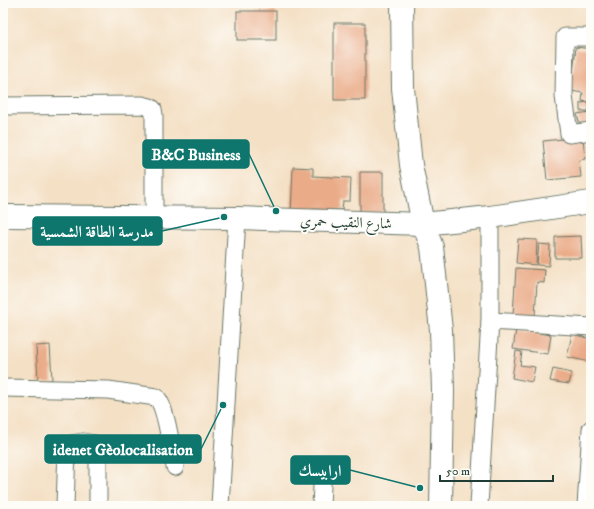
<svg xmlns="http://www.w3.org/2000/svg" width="594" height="509" font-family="'IM FELL DW Pica',Amiri,serif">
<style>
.building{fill:#eaab88}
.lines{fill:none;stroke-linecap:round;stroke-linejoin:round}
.street-casing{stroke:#6a7667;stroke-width:19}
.secondary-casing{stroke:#6a7667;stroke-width:24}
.primary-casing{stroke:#6a7667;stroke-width:24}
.street{stroke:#fff;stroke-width:17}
.secondary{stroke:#fff;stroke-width:22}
.primary{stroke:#fff;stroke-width:22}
.labels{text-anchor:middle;stroke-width:4;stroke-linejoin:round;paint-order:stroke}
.street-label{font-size:15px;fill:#1f3d34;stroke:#fdfcf7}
.leader{fill:none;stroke:#0f766e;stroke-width:1.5}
.callout-dot{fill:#0f766e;stroke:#fdfcf7;stroke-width:1.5}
.callout{fill:#0f766e;stroke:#0f766e;stroke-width:1.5}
.callout-label{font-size:16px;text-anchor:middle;font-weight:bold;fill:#fff}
</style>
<rect width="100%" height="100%" fill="#fdfcf7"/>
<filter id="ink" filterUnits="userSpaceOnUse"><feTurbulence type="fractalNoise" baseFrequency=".025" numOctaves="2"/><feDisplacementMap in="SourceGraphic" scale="8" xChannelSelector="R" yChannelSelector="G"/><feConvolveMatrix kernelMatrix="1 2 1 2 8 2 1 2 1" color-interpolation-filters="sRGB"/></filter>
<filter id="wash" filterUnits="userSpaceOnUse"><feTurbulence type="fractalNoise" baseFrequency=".012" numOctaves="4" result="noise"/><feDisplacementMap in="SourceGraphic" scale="16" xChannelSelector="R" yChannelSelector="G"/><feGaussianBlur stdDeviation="0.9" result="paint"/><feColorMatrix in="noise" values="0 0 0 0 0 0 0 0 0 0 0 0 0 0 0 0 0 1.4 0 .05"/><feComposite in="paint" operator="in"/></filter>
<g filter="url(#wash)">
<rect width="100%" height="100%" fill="#f4e0c5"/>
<g id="blocks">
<g class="building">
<rect x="237" y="11" width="39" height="29"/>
<rect x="334" y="23" width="31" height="77"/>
<path d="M576,47L591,49V102L582,101L583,93L571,91Z"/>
<path d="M589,102V111H580V103Z"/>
<path d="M590,108L591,124L580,126L577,114L590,112Z"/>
<path d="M583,137L585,159L579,160L581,177L547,180L543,141Z"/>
<path d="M587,139H591V147H588Z"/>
<path d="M293,167L313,168V176L351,178L350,201H343L342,210L312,209V215L291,214Z"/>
<path d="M360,172H383V212L360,213Z"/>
<path d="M581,236L582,258H555V237Z"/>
<path d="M518,239L537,240L536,265L516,263Z"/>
<path d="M539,244L550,245L549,266L537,265Z"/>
<path d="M516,268L545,270L544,283L537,282L535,316L513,315Z"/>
<path d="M516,329L551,335L548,354L513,349Z"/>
<path d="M572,334L591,339L590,362L567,357Z"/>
<path d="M50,345L52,380L38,381L36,346Z"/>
<path d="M516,351L522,352L520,365L535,367L532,382L512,378Z"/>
<path d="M553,369L572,373L569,384L550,381Z"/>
</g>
</g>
</g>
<g filter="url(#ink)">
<use href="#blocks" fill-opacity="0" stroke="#6a7667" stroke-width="1"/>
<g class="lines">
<defs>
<g id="street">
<path d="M591,37H565L564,96L569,134L591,131"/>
<path d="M3,106L142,105L150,107L153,109L154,115V218"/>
<path d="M490,321L591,327"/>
<path d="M3,388L108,390L156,397C166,405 172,452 175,467"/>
<path d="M65,506L67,449L71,444L83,442L95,444L98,449V506"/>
<path d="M220,506L237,218"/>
<path d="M321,506L323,467"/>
<path d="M479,506L490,321V217"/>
<path d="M586,506L591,429"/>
</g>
<path id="secondary" d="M3,216L237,218L423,224L490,217L591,202"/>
<path id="primary" d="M402,3L403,88L411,165L423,224L432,247L441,330L443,390L441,506"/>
</defs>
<use href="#street" class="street-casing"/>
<use href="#secondary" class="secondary-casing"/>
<use href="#primary" class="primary-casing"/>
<use href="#street" class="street"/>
<use href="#secondary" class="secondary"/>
<use href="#primary" class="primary"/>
</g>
</g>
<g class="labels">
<g class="street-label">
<text transform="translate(346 222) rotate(2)" y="5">شارع النقيب حمري</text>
</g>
</g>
<path class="leader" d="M276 211L249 154M224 217L162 231M223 405L201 449M420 488L350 470"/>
<g class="callout-dot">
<circle cx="276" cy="211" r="4"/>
<circle cx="224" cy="217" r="4"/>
<circle cx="223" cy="405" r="4"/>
<circle cx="420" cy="488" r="4"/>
</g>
<g class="callout">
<rect x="143" y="140" width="106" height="28" rx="4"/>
<rect x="33" y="217" width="129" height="28" rx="4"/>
<rect x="45" y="435" width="156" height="28" rx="4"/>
<rect x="291" y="456" width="59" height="28" rx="4"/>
</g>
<g class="callout-label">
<text x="196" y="160">B&amp;C Business</text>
<text x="97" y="237">مدرسة الطاقة الشمسية</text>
<text x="123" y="455">idenet Gèolocalisation</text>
<text x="320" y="476">ارابيسك</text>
</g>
<rect width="594" height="509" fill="none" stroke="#fdfcf7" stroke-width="16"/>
<path d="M440 475v6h113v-6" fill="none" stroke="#1f3d34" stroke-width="2"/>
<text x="446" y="475" font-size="12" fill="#1f3d34" stroke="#fdfcf7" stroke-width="3" paint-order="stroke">50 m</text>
</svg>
